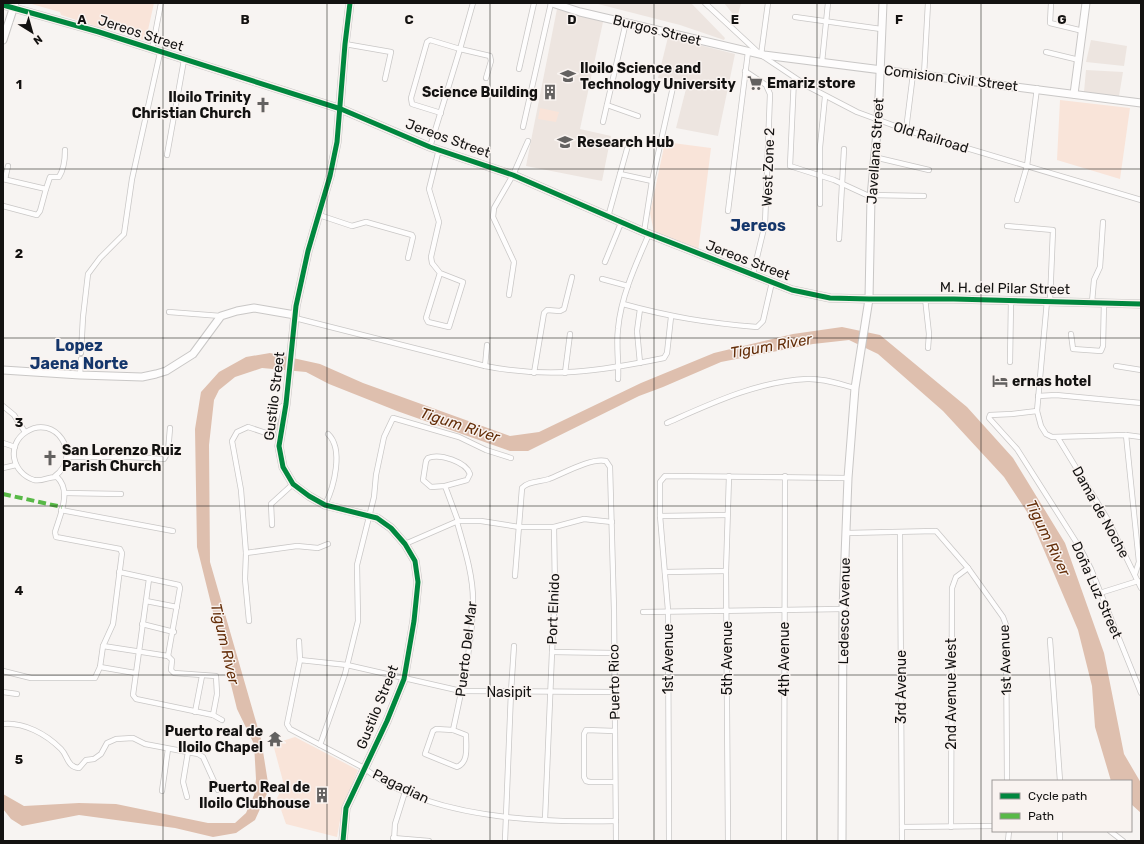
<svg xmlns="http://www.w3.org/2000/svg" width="1144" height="844" font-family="Rubik,sans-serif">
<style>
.built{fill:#ede5e0}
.green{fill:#f9e4d9}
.water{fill:#debfae}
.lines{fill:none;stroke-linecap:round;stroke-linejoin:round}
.street-casing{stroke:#c9c7c6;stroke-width:6}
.secondary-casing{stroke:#c9c7c6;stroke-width:9}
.primary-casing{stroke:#c9c7c6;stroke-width:9}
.street{stroke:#fefdfd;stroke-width:4.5}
.secondary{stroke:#fefdfd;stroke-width:7}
.primary{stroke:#fefdfd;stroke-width:7}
.quiet{stroke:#58b947;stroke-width:4;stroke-dasharray:8 4;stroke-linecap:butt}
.cycleway-casing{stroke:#f9f3f0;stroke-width:8}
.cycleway{stroke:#00873e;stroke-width:5}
.grid{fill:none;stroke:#131211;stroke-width:1;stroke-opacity:0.55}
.labels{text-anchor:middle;stroke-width:3;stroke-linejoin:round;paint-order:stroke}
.street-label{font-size:14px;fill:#131211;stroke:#f9f3f0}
.poi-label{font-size:14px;font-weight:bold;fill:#131211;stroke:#f9f3f0;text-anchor:start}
.water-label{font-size:15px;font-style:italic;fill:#642e09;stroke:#f9f3f0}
.quarter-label{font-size:16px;font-weight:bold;fill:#15366b;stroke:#f9f3f0}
.grid-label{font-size:13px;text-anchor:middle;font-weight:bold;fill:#131211;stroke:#f9f3f0;stroke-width:3;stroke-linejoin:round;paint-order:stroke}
</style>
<rect width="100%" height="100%" fill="#f7f4f2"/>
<g class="built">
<path d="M594,3H691L725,38L724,40L680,25Z"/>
<path d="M724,3H741L737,19Z"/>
<path d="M557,9L603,22L580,129L611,136L602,181L526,166Z"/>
<path d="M668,37L735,54L718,136L676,128L687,85L658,78Z"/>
<path d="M1091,40L1127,46L1124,66L1086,62Z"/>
<path d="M1086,70L1123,72L1119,96L1084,92Z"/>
</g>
<g class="green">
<path d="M28,3H154L148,30L150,32V36L142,40L138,36L106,27L104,29L61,15L60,12Z"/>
<path d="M1060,100L1130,108L1120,179L1057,160Z"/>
<path d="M540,108L559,112L556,122L538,119Z"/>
<path d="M665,142L711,148L698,252L655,237L650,213Z"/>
<path d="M295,737L358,770L342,809L337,837L286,824L277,798L284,785L273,744Z"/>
</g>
<path class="water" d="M842,327L880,335L967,407L1013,458L1065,543L1104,653L1124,754L1141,783V813L1131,804V781H1111L1095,727L1092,686L1078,630L1029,515L1004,477L943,411L878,354L849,340L813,344L721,362L663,387L639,396L528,451H510L397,411L329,384L306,372L262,368L235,377L219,390L214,400L209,445L210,562L261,739L269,789L255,820L236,833L213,837L175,828L79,815L22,826L11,819L3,809V794L24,806L79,803L116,804L208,823H235L246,813L254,795L256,779L254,744L237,709L197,547L195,429L201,392L219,372L246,357L270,353L320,364L363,383L510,436L539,432L641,383L714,353L793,334Z"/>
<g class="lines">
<defs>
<g id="street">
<path d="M705,3L761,55L809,87L857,112L906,130L1141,200"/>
<path d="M1051,3L1050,23L1083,31"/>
<path d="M795,17L881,29"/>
<path d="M345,44L391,52L385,79"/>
<path d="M152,50L161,3"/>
<path d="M1046,52L1079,60"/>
<path d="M761,55L768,3"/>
<path d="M822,62L828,3"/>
<path d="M519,69L534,3"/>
<path d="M745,71L766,85L770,94L765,224L753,274"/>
<path d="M924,75L928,3"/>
<path d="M794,78L790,166L834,180L871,197"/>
<path d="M607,105L638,116"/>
<path d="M441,113L412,104L411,98L427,42L430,40L460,49L473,3"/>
<path d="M603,122L626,22"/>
<path d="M523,127L551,3"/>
<path d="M906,130L913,74"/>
<path d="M430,147L460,49L490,56L491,61L486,78"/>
<path d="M439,149L429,189L439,222L431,257L432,263L440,273L463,282L449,327L428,322L426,318L440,273"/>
<path d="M167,155L184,60"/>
<path d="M874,157L929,170"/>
<path d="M620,174L652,181"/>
<path d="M3,179L46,189L40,211L37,215L3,206"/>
<path d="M5,179L8,166"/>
<path d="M46,189L50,177H59C64,169 65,159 65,150"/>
<path d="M871,195L924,196"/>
<path d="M1017,200L1027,166L1037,88"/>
<path d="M820,204V147L825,97"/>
<path d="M728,211L748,52"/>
<path d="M319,215L352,226L366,222L412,235L413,237L408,258"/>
<path d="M608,217L627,149"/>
<path d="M1007,226L1053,230L1050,301"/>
<path d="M644,232L652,181L673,87"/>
<path d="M839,239L844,149"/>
<path d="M605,262L621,223"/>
<path d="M602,279L628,286"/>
<path d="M509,295L514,262L493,217L494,208L513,175L528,141"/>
<path d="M925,298L929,334L928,348"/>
<path d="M1047,301L1037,411L1041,426L1046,434L1052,437L1126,435L1141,437"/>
<path d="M1092,302L1094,280L1100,267L1103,222"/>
<path d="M623,304C670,317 708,323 757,327L763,321L772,282"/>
<path d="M640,309L637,331L640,363"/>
<path d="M169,312L221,316"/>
<path d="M295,318L485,366C549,379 601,371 664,358L667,353L671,317"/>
<path d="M1071,334L1073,349L1101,351L1103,346L1104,302"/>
<path d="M81,353L83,317L88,274L100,258L124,234L132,179L160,53"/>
<path d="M1010,362L1011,300"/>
<path d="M485,366L487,345"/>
<path d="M1116,366L1141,370"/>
<path d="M534,373L544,313L547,310L560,311L564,309L572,277"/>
<path d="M565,373L570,334"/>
<path d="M80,375L81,359"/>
<path d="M618,379C619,362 616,345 618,329C621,296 636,264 649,234"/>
<path d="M1038,396L1056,395L1141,403"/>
<path d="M3,406L14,415L25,432"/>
<path d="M1037,411L1012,414L990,415L989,418L1017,449L1080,548L1091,569L1141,693"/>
<path d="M667,423C710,404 758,381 807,379C823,378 839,384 855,388"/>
<path d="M1126,435L1139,562L1135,574"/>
<path d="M1058,438L1108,520L1141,588"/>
<path d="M3,443L15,447"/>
<path d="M67,457H131L164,459L168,452L170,428"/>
<path d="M3,468L16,465"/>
<path d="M445,486L467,480L470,474C466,462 440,453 428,458L426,461L423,480L431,487L445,486L458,521"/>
<path d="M65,493L121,494"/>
<path d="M325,505C334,487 344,449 328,434"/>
<path d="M61,510L173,531"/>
<path d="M660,516L727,515"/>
<path d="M272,525L271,504L293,484"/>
<path d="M554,527L555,590L552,652L614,653"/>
<path d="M847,533L936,531L968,568L1003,617L1006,625L1007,781"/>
<path d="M900,533L902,841"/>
<path d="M405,544L458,521H481L519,527H554L584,519L612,522"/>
<path d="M246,553L297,546L318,548L328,544"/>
<path d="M665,572L726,571"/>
<path d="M515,576L522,488C528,481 540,482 549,479C562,474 592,457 606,461L610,467L614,610L616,841"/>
<path d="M149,579L133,695L136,699L213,715L217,694L216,676L174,673L171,670L172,660L168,656"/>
<path d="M1100,593L1138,581"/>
<path d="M146,601L177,607"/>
<path d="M643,612L843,609"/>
<path d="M249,621L245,579L246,553L241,490L232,441L237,432L248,427L272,435L279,408L286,404"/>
<path d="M142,624L174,632"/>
<path d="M1050,640L1060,781"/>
<path d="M299,641L300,660"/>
<path d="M103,646L168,656L180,588L179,585L119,572"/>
<path d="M100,667L135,673"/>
<path d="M3,671L31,678H95L100,667L103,646L113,624L122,553L120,549L56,537L55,532C60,515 72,491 57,477C49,476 43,482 34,480C12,473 6,445 26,432C55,413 83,455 55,476"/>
<path d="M3,692L17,694"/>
<path d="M615,692L461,691L347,665L300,660L287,724L290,729L364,768C426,818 539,823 616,821"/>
<path d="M195,712L202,676"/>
<path d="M213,715L222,720"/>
<path d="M3,724C24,722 46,734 61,749C68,756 67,767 79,768L86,760L94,759L101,754L107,743L116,739L133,738L145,744L198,754L203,757L218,790"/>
<path d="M436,729L453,730L466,735C466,747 469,762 457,767L425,754L433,731Z"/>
<path d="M453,730C462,688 473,643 473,600C473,574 464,547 457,522"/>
<path d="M615,731L586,730L584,734V777L586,781L590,782H615"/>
<path d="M320,745L345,674L358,621L357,565L374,497L376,475L384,437L393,418L459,437L486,450L511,458"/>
<path d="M162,791L168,749"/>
<path d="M187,797L183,782L188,752"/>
<path d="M545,820L552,652"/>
<path d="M902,827L993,826"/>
<path d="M951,827L952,588L956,577L968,568"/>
<path d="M1110,831L1123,841"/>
<path d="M393,838L429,841"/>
<path d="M394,841L395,824L405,792"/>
<path d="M505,841L511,692L514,646"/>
<path d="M669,841L668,610L660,516V482L665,476L848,478"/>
<path d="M728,841L726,571L729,476"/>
<path d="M784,841L785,476"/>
<path d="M1008,841L1009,831"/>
<path d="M1060,841V831"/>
</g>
<g id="secondary">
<path d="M552,3L580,12L764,55L1141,103"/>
<path d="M3,5L99,32L341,109L430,147L513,175L644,232L792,290L830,298L869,299H954L1141,304"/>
<path d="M1074,94L1086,3"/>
<path d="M3,370L80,375L142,377L156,374L166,371L193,354L221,316L237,311L254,308L295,315"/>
<path d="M343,841L346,808L387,721L404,679L414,621L418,582L415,561L405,544L391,528L377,518L325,505L309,496L293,484L283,467L279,446L286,404L296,306L308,251L330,176L337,142L345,44L350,3"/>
<path d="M842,841L843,609L848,478L855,388L869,299L871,197L878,121L883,3"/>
</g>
<path id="primary" d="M3,40L15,3"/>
</defs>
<use href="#street" class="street-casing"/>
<use href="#secondary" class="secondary-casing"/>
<use href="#primary" class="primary-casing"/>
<use href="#street" class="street"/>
<use href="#secondary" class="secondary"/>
<use href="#primary" class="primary"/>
<path class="quiet" d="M3,494L62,507"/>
<defs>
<g id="cycleway">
<path d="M3,5L99,32L341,109L430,147L513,175L644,232L792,290L830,298L869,299H954L1141,304"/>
<path d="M343,841L346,808L387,721L404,679L414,621L418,582L415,561L405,544L391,528L377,518L325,505L309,496L293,484L283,467L279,446L286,404L296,306L308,251L330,176L337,142L345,44L350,3"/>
</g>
</defs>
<use href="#cycleway" class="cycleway-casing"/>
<use href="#cycleway" class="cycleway"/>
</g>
<path class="grid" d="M163,3V841M327,3V841M490,3V841M654,3V841M817,3V841M981,3V841M3,169H1141M3,338H1141M3,506H1141M3,675H1141"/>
<defs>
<symbol id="university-bare" viewBox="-9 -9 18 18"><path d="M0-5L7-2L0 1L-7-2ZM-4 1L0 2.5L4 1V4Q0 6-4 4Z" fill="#636160" stroke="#f9f3f0" stroke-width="2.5" paint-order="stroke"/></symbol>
<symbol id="supermarket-bare" viewBox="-9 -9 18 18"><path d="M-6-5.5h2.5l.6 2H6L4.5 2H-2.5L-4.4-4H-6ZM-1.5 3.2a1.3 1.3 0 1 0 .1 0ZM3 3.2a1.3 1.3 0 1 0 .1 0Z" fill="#636160" stroke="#f9f3f0" stroke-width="2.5" paint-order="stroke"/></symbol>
<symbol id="building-bare" viewBox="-9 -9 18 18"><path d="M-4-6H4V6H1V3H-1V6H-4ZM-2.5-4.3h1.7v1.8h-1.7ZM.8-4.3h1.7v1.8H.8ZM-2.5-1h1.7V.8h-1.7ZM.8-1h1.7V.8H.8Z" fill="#636160" stroke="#f9f3f0" stroke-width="2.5" paint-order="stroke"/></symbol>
<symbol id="church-bare" viewBox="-9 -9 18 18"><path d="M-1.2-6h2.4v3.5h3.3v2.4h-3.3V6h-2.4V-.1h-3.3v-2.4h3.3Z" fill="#636160" stroke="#f9f3f0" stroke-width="2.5" paint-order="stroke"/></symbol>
<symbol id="hotel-bare" viewBox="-9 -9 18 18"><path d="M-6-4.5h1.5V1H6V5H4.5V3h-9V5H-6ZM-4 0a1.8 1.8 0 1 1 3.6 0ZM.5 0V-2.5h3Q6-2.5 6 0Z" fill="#636160" stroke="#f9f3f0" stroke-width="2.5" paint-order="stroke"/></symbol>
<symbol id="temple-bare" viewBox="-9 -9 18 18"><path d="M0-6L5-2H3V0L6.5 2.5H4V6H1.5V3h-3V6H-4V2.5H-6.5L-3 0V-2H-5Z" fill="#636160" stroke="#f9f3f0" stroke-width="2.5" paint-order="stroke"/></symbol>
</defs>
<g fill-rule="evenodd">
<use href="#university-bare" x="557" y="65" width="22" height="22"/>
<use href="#supermarket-bare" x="744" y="72" width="22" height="22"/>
<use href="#building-bare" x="539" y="81" width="22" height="22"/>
<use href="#church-bare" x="252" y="94" width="22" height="22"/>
<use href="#university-bare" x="554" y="131" width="22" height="22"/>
<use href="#hotel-bare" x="989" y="370" width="22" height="22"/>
<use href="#church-bare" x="39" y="447" width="22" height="22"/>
<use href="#temple-bare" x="264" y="728" width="22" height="22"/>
<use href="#building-bare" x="311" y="784" width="22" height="22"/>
</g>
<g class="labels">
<g class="street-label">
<text transform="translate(657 30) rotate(14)" y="5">Burgos Street</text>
<text transform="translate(141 33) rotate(18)" y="5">Jereos Street</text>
<text transform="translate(951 78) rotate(7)" y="5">Comision Civil Street</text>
<text transform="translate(931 137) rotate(17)" y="5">Old Railroad</text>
<text transform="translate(448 138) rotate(20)" y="5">Jereos Street</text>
<text transform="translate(875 151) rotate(-86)" y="5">Javellana Street</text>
<text transform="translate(768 167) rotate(-88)" y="5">West Zone 2</text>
<text transform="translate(748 260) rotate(21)" y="5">Jereos Street</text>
<text transform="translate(1005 288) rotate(1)" y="5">M. H. del Pilar Street</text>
<text transform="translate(274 396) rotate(-83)" y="5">Gustilo Street</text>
<text transform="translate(1101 512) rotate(61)" y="5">Dama de Noche</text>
<text transform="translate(1097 590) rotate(66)" y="5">Doña Luz Street</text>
<text transform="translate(553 609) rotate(-88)" y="5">Port Elnido</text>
<text transform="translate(844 611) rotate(-89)" y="5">Ledesco Avenue</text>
<text transform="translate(466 649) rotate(-83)" y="5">Puerto Del Mar</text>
<text transform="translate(727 658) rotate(-90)" y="5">5th Avenue</text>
<text transform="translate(668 659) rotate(-90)" y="5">1st Avenue</text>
<text transform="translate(784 659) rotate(-90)" y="5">4th Avenue</text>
<text transform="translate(1005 660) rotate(-92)" y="5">1st Avenue</text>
<text transform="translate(614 682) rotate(-91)" y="5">Puerto Rico</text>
<text transform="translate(901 687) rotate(-90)" y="5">3rd Avenue</text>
<text x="509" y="697">Nasipit</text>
<text transform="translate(951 694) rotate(-90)" y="5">2nd Avenue West</text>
<text transform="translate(377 707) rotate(-68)" y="5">Gustilo Street</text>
<text transform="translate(401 786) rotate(26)" y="5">Pagadian</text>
</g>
<g class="poi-label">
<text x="580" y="73">Iloilo Science and<tspan x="580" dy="16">Technology University</tspan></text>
<text x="767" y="88">Emariz store</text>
<text x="538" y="97" text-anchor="end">Science Building</text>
<text x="251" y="102" text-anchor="end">Iloilo Trinity<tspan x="251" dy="16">Christian Church</tspan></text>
<text x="577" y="147">Research Hub</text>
<text x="1012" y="386">ernas hotel</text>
<text x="62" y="455">San Lorenzo Ruiz<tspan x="62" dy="16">Parish Church</tspan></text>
<text x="263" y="736" text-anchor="end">Puerto real de<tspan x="263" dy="16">Iloilo Chapel</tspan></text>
<text x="310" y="792" text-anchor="end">Puerto Real de<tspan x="310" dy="16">Iloilo Clubhouse</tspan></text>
</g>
<g class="water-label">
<text transform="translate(771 346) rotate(-10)" y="5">Tigum River</text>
<text transform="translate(460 425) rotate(18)" y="5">Tigum River</text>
<text transform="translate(1048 538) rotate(64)" y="5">Tigum River</text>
<text transform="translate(225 644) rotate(77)" y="5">Tigum River</text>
</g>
<g class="quarter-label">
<text x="758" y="231">Jereos</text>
<text x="79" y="351">Lopez<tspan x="79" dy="18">Jaena Norte</tspan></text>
</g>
</g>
<g class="grid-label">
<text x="82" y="24">A</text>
<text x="245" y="24">B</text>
<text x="409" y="24">C</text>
<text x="572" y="24">D</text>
<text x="735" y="24">E</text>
<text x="899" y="24">F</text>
<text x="1062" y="24">G</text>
<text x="19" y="89">1</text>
<text x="19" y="258">2</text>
<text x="19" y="427">3</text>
<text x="19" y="595">4</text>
<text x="19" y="764">5</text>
</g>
<rect width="1144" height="844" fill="none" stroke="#131211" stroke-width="8"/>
<rect x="992" y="780" width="140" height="52" fill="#f9f3f0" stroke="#9d9997"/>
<rect x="1000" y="793" width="20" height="6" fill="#00873e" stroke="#9d9997"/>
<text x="1028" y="800" font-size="12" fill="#131211">Cycle path</text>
<rect x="1000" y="813" width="20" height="6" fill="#58b947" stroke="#9d9997"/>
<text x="1028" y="820" font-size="12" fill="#131211">Path</text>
<g transform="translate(32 32) rotate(143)" stroke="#f9f3f0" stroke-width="3" paint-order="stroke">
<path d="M0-3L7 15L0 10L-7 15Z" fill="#131211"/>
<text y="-6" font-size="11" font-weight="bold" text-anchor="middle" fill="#131211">N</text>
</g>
</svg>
